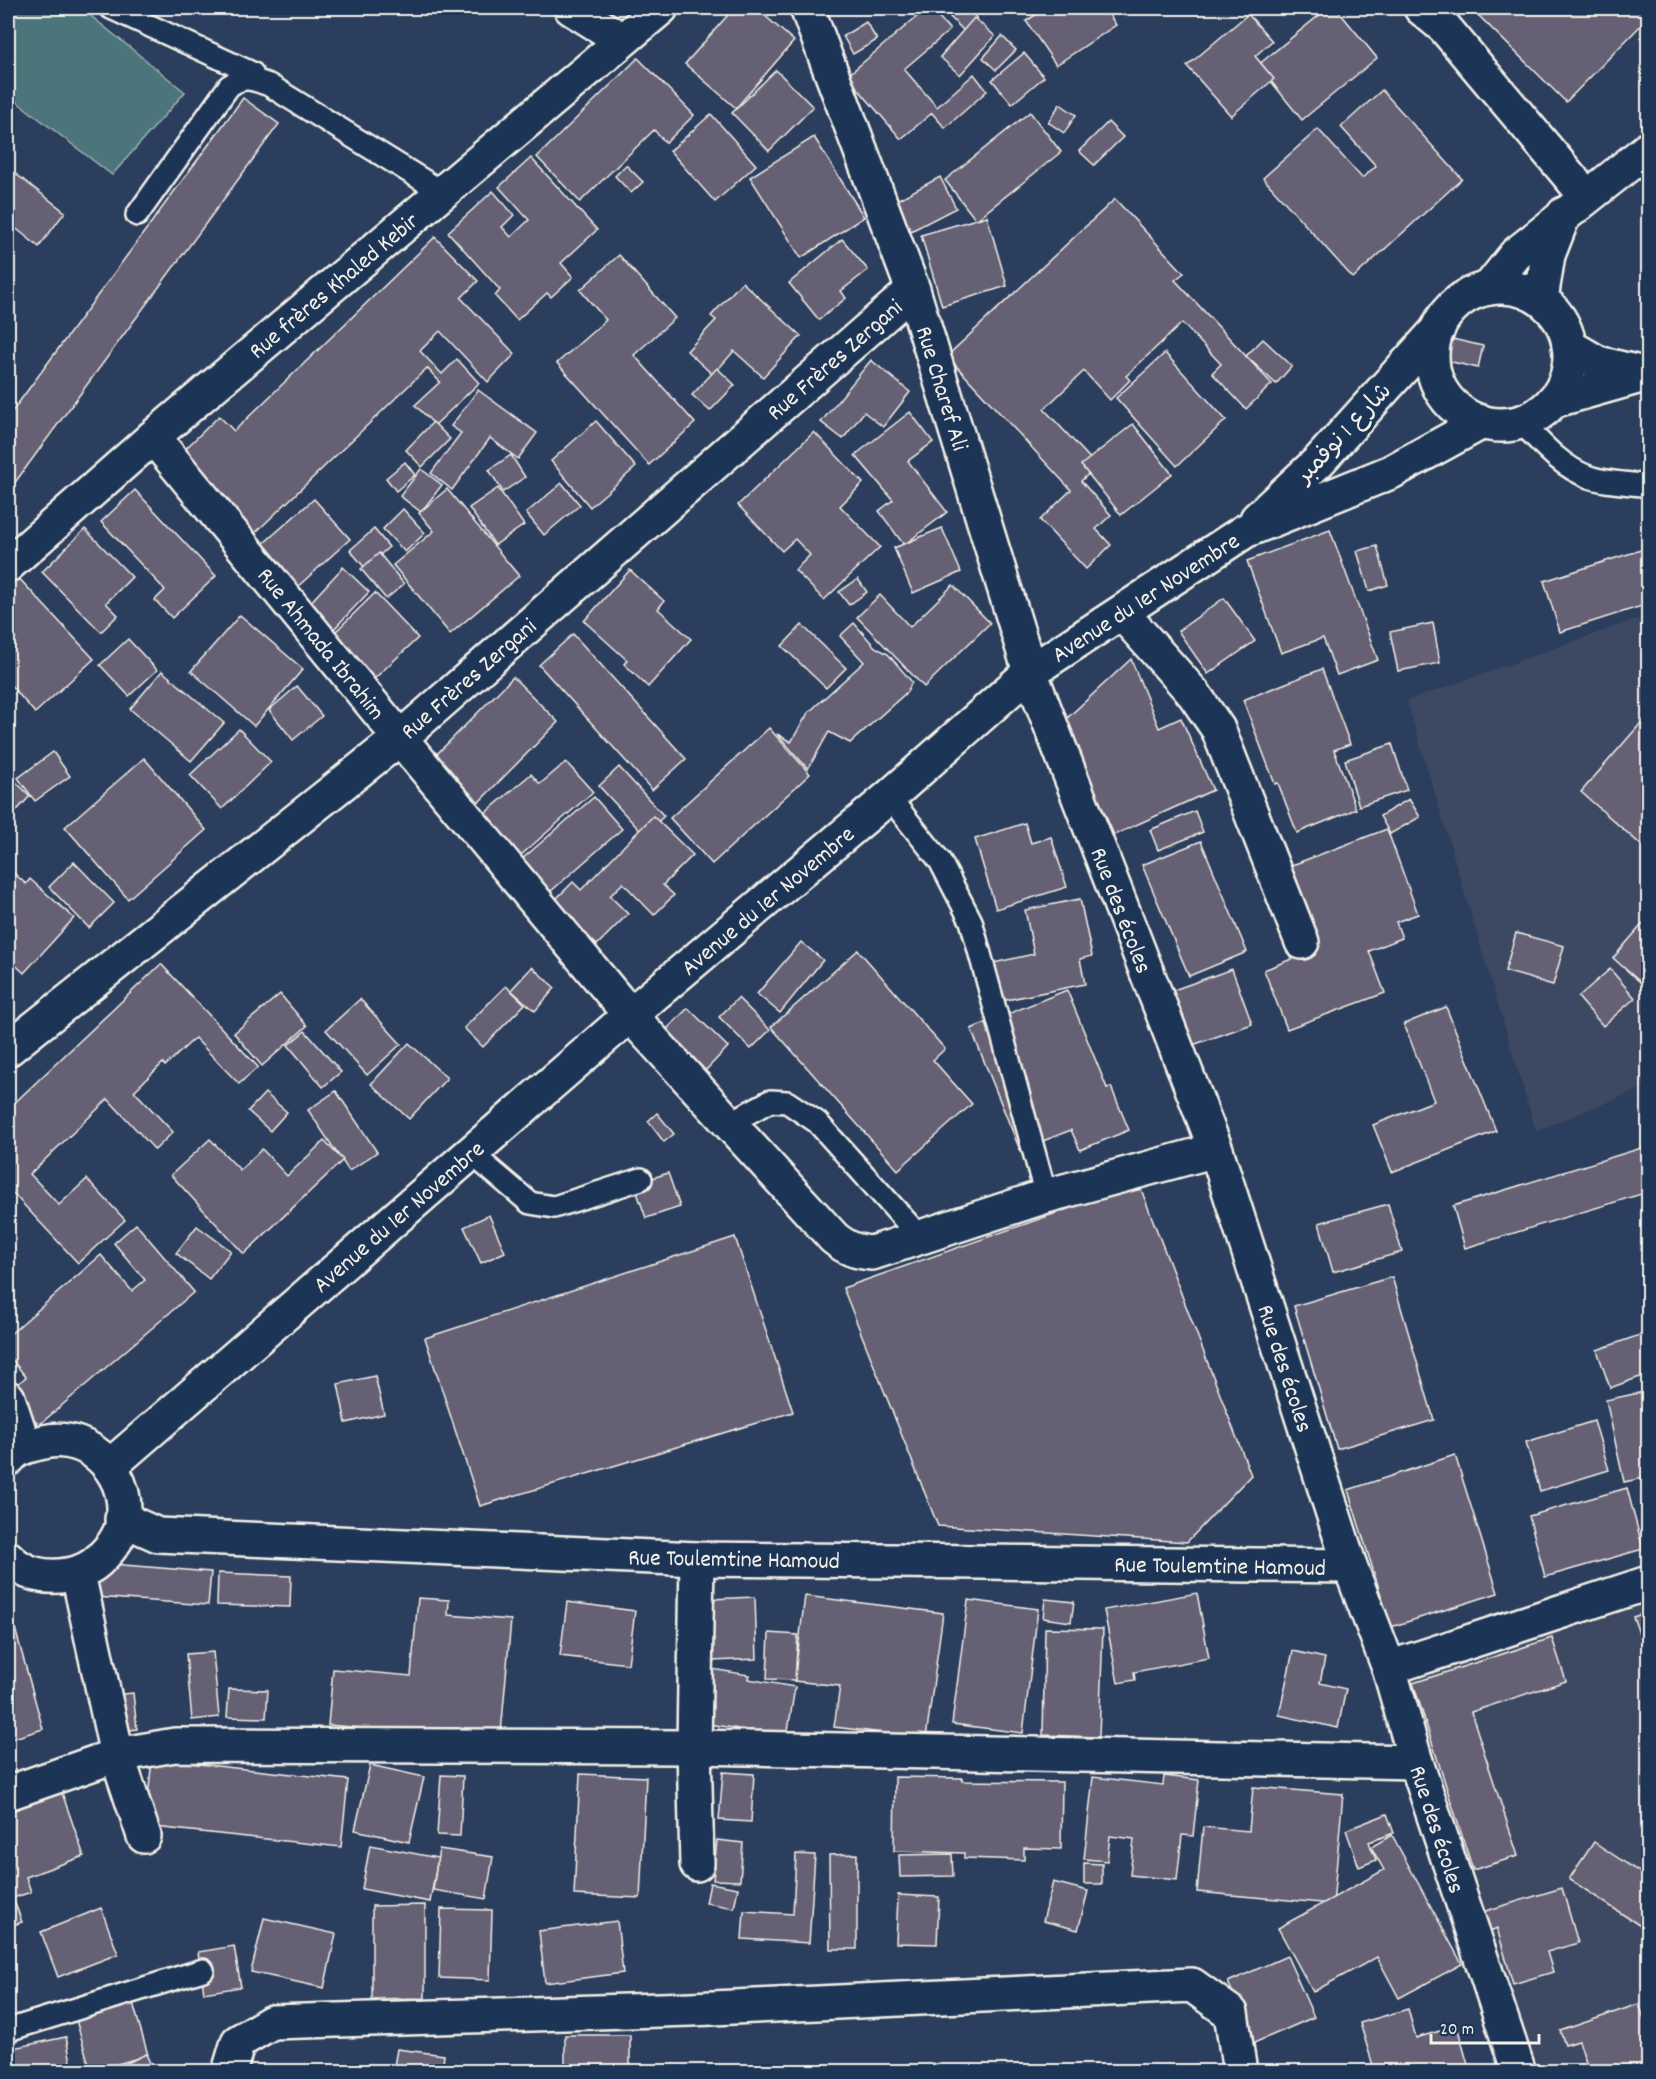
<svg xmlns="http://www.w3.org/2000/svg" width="1656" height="2079" font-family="Dekko,'Playpen Sans Arabic',sans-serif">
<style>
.built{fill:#3d4864}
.green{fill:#4c757a;stroke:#a0b3b1;stroke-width:1.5}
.building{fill:#666175;stroke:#f4f1e8;stroke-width:1.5}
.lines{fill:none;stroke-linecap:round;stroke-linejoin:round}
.service-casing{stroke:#f4f1e8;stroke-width:26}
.minor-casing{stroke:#f4f1e8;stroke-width:38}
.secondary-casing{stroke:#f4f1e8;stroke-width:38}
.service{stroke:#1d3557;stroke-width:21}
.minor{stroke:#1d3557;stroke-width:33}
.secondary{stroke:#1d3557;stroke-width:33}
.labels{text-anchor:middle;stroke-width:6;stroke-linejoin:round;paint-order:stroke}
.street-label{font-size:24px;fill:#f4f1e8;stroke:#1d3557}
</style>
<rect width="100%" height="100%" fill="#2c3e5d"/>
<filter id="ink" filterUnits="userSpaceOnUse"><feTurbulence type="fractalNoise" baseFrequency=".0167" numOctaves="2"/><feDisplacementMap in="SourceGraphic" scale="12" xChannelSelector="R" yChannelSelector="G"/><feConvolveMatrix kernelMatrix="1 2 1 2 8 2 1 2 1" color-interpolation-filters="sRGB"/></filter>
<g filter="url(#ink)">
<g class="built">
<path d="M1648,615V1086L1536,1131L1407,701Z"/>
<path d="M1648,1596V2071H1530L1402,1679Z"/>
</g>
<path class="green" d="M8,8H81L185,92L112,175L8,95Z"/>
<g class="building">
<path d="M734,8H756L794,41L736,108L685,64Z"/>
<path d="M927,8H931L950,30L904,69L937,107L974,74L987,91L945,128L932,113L901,139L847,76Z"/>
<path d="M959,8H966L977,18L964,31L950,17Z"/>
<path d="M1041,8H1105L1116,25L1056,65L1026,21L1043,10Z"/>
<path d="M1328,8H1336L1377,58L1302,120L1258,65Z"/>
<path d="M1471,8H1643L1648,13V18L1566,102Z"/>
<path d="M1248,14L1272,41L1255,56L1274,79L1231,116L1187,66Z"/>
<path d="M974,18L995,36L960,75L940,57Z"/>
<path d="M866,22L877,40L853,54L843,36Z"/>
<path d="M1002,36L1016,50L996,70L983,58Z"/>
<path d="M1024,53L1044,77L1012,104L992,80Z"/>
<path d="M638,58L694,115L666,143L654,130L580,202L537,157Z"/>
<path d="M776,70L813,107L769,151L732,113Z"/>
<path d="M1382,90L1462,179L1353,278L1263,178L1318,129L1362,178L1376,166L1341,127Z"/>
<path d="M243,98L279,124L8,492V417Z"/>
<path d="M1060,104L1076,115L1064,133L1048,122Z"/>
<path d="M1030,112L1061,152L976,220L945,180Z"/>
<path d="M711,114L756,165L715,202L670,151Z"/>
<path d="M1108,122L1123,137L1094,165L1079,151Z"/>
<path d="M814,137L864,217L801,258L750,177Z"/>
<path d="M531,158L597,230L561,263L573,277L551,297L547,293L517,320L495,296L500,290L448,232L493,191L514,215L502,227L511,237L529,220L499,187Z"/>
<path d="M626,165L643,182L631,193L615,176Z"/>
<path d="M8,168L65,212L39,247L8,222Z"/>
<path d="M940,177L956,208L911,231L895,201Z"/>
<path d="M1115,199L1184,273L1175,280L1272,384L1246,409L1212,373L1221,364L1182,323L1126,376L1130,380L1110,400L1084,371L1044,409L1097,466L1081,481L1111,515L1096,529L1111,545L1086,569L1040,520L1071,490L947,356Z"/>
<path d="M987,216L1007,286L942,306L921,235Z"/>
<path d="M435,237L478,281L461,298L515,354L488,382L440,331L420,351L442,374L457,359L479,383L435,425L415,405L440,382L427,368L252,536L177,457L219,416L234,431Z"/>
<path d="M842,239L868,270L841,291L846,298L819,320L789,283Z"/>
<path d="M619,255L675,318L634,355L695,423L649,465L557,363L606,320L580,290Z"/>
<path d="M742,282L801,336L763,377L734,351L713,375L687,351L716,320L711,316Z"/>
<path d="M1448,338L1483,346L1478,368L1443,360Z"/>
<path d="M1263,339L1292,366L1276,384L1246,356Z"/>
<path d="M1165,353L1226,420L1177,466L1116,398Z"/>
<path d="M871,360L910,392L883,427L864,412L843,439L821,422Z"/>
<path d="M717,368L735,385L710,411L692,395Z"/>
<path d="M478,390L537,433L518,459L490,438L452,490L431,473L461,433L451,426Z"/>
<path d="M910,412L933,442L908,461L947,512L904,545L879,511L893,500L855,455Z"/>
<path d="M596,421L636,467L590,507L551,461Z"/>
<path d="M433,422L450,439L422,467L406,450Z"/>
<path d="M1133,424L1172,474L1121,515L1081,465Z"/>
<path d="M814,432L863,483L840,506L880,547L824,600L795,570L810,555L795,539L782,551L738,505Z"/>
<path d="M511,455L525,477L503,492L489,470Z"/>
<path d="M405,462L415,475L396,491L386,478Z"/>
<path d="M421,469L442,485L421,512L400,496Z"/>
<path d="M562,483L580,505L544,535L526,513Z"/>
<path d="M498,488L524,525L495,545L469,508Z"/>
<path d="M447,489L519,576L450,634L393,565L434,531L419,513Z"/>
<path d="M135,490L216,576L172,618L155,600L165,590L101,522Z"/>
<path d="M314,499L350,539L294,590L257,549Z"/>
<path d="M403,509L425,533L405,552L383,529Z"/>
<path d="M942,528L961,572L913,593L894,548Z"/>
<path d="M85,529L132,577L106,603L118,615L101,632L42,572Z"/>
<path d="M374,529L389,547L365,568L350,550Z"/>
<path d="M1330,530L1378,660L1337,675L1323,638L1281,653L1247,561Z"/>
<path d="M1377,546L1388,585L1369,591L1357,551Z"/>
<path d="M1644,549L1648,564V604L1560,632L1544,581Z"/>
<path d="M379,553L404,584L386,599L361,569Z"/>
<path d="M343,567L369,592L334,629L308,605Z"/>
<path d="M630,570L664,601L658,609L691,639L648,687L624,664L627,660L584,621Z"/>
<path d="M15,574L94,659L35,713L8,682V633L12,628L8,623V581Z"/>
<path d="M858,579L867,592L849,605L839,592Z"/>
<path d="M953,585L990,623L924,687L857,617L880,595L910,627Z"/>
<path d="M375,593L418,638L374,679L332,635Z"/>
<path d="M1224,598L1255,641L1208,674L1178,631Z"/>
<path d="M240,615L303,669L254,726L191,671Z"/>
<path d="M854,623L875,647L888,654L912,682L907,692L850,743L829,732L808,769L777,734L791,742L808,713L864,662L840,636Z"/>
<path d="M1433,623L1440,663L1398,671L1390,632Z"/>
<path d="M802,625L846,668L826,688L782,646Z"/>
<path d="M573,634L686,759L652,790L539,665Z"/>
<path d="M128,639L157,670L129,696L100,665Z"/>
<path d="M1131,659L1159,728L1181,718L1213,790L1114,835L1064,721Z"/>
<path d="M1322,669L1350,744L1334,750L1356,809L1297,833L1278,783L1275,784L1243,700Z"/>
<path d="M162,671L224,723L191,761L130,709Z"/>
<path d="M513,677L558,722L479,802L434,757Z"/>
<path d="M297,686L322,716L293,740L269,710Z"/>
<path d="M1648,715V851L1581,792Z"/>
<path d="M769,728L810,774L712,864L670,818Z"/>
<path d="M239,729L271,762L222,809L190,775Z"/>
<path d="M1392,744L1407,790L1359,806L1345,760Z"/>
<path d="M53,752L70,776L35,801L18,778Z"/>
<path d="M144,758L206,830L128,899L65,827Z"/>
<path d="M566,762L593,792L520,856L484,814L531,774L540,784Z"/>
<path d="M619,767L664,816L644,835L599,786Z"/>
<path d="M11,777L30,796L8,820V780Z"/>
<path d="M594,797L622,829L550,892L522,859Z"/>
<path d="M1409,799L1420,817L1390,834L1380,816Z"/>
<path d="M1195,811L1203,832L1158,850L1150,830Z"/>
<path d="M653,816L693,855L663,885L674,895L654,915L623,883L610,896L628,914L597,945L553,902L573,882L581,890Z"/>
<path d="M1025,823L1031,843L1051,837L1067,887L996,909L975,839Z"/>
<path d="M1387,829L1418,914L1396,922L1402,938L1369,951L1385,993L1287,1029L1264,970L1317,949L1287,867Z"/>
<path d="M1201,841L1247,952L1189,976L1142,865Z"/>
<path d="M74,862L114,903L89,928L49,887Z"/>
<path d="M8,868L26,884L30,879L74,918L24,973L8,958Z"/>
<path d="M1080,899L1092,956L1080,959L1085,984L1001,1001L993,963L1034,954L1025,910Z"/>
<path d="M1648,918V989L1613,958Z"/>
<path d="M1516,933L1564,946L1553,985L1505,971Z"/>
<path d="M801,942L823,960L780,1013L757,994Z"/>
<path d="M858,950L945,1049L933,1060L972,1104L898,1170L771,1027Z"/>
<path d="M161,964L258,1067L239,1084L195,1038L165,1066L163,1063L134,1091L173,1132L155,1150L108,1099L30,1174L59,1205L87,1179L125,1220L78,1263L8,1188V1109Z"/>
<path d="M532,967L555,988L535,1011L511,990Z"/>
<path d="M1232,969L1252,1024L1190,1046L1171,991Z"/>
<path d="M1610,969L1635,998L1603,1026L1578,997Z"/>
<path d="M506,986L525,1004L483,1047L464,1028Z"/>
<path d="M1067,990L1107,1088L1111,1087L1129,1130L1080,1150L1071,1130L1020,1150L971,1029Z"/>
<path d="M280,994L307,1026L262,1066L234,1033Z"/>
<path d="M738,998L770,1030L751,1049L719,1017Z"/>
<path d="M360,999L401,1044L367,1075L326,1030Z"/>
<path d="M1446,1007L1496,1131L1392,1172L1373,1125L1434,1101L1404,1024Z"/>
<path d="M688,1008L728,1047L684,1093L643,1053Z"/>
<path d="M305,1031L341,1072L323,1087L288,1045Z"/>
<path d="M409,1043L447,1078L409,1119L371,1084Z"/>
<path d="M336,1091L377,1152L349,1171L308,1110Z"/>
<path d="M265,1093L287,1112L270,1131L248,1111Z"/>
<path d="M657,1113L674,1134L664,1142L648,1121Z"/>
<path d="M210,1139L240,1170L262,1149L287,1176L324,1141L343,1160L244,1254L171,1175Z"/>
<path d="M1648,1146V1192L1465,1248L1453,1206Z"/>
<path d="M668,1173L680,1207L646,1218L634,1184Z"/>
<path d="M1139,1184L1251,1475L1187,1542L938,1526L843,1288Z"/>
<path d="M1388,1204L1402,1252L1333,1272L1319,1223Z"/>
<path d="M489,1215L505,1252L481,1263L464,1227Z"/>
<path d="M136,1224L194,1292L39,1425L10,1390L26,1377L8,1355V1336L101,1255L132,1291L145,1280L114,1243Z"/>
<path d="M197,1226L231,1251L209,1279L176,1253Z"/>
<path d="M735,1237L793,1412L480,1506L425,1338Z"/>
<path d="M1392,1277L1434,1420L1337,1449L1294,1306Z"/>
<path d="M1648,1332V1374L1610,1388L1597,1350Z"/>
<path d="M375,1376L384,1414L346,1423L338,1384Z"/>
<path d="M1648,1391V1477L1624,1482L1606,1400Z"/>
<path d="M1594,1421L1609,1470L1540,1491L1526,1442Z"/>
<path d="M1455,1455L1498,1593L1391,1627L1348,1490Z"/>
<path d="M1627,1488L1643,1549L1545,1577L1529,1516Z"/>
<path d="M98,1563L211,1572L208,1605L95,1597Z"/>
<path d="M218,1573L291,1576L290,1607L217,1605Z"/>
<path d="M1197,1593L1209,1658L1134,1672L1135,1680L1118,1683L1104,1610Z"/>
<path d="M805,1596L943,1613L926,1738L834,1727L840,1686L794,1681Z"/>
<path d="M755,1597L757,1659L690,1662L688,1600Z"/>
<path d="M418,1598L449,1600L448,1615L511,1620L501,1733L458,1729V1736L328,1725L333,1669L411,1676Z"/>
<path d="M1045,1599L1074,1602L1071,1622L1043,1618Z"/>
<path d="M968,1600L1038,1609L1023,1733L952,1724Z"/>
<path d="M567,1602L635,1611L628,1664L560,1656Z"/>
<path d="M8,1603L43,1729L8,1740Z"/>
<path d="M1648,1612V1651L1646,1652L1633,1617Z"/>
<path d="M1045,1628L1103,1629L1099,1737L1043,1735Z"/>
<path d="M769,1633L798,1635L795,1680L767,1679Z"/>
<path d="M1552,1638L1566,1681L1471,1712L1518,1856L1473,1870L1413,1683Z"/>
<path d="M1293,1651L1325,1658L1320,1683L1346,1689L1338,1728L1279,1715Z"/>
<path d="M213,1652L219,1717L192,1720L186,1654Z"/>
<path d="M693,1666L749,1675L748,1679L795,1687L787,1737L684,1720Z"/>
<path d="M229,1689L268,1690L266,1718L227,1717Z"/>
<path d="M133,1693L137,1729L105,1733L101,1696Z"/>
<path d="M152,1759L348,1780L341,1847L145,1826Z"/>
<path d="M370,1765L424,1777L409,1842L355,1830Z"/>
<path d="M723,1772L754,1774L751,1822L719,1820Z"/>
<path d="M580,1774L646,1777L640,1898L574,1895Z"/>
<path d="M441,1775L463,1776L460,1836L437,1835Z"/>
<path d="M1164,1776L1199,1780L1193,1836L1182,1835L1177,1880L1130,1875L1134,1839L1110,1836L1107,1861L1084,1859L1093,1777L1163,1785Z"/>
<path d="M895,1777L962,1778V1781L1062,1782L1061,1849L1024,1848V1860L964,1858V1853L894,1851Z"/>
<path d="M1253,1787L1343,1794L1333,1904L1197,1892L1203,1827L1249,1831Z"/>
<path d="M61,1790L84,1856L26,1877L31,1892L13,1898L22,1922L8,1927V1808Z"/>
<path d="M1387,1814L1394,1833L1369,1842L1376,1860L1359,1867L1346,1830Z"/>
<path d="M1392,1835L1462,1964L1399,1998L1377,1957L1313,1992L1278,1928L1384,1870L1371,1847Z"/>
<path d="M717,1840L743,1843L740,1881L713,1880Z"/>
<path d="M1594,1842L1648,1878V1931L1569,1879Z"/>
<path d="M370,1845L438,1858L430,1902L362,1889Z"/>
<path d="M439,1849L493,1857L486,1899L433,1890Z"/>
<path d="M796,1854L815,1855L809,1943L742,1939L744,1911L793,1914Z"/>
<path d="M857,1854V1949H830L829,1855Z"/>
<path d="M952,1854L953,1876L900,1877L899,1855Z"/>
<path d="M1084,1863L1102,1864V1884H1084Z"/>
<path d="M1053,1882L1088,1891L1078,1930L1043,1921Z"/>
<path d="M710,1883L738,1888L734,1908L706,1903Z"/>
<path d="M1562,1888L1578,1943L1547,1952L1553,1972L1513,1984L1497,1928L1488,1932L1482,1912Z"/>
<path d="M898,1895L939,1897L937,1944L896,1943Z"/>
<path d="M425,1905V1998L372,1999V1906Z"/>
<path d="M101,1908L118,1954L58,1977L41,1932Z"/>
<path d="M441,1909L492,1910L490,1980L439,1978Z"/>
<path d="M264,1918L336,1934L324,1988L251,1972Z"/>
<path d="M617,1921L623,1973L545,1983L539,1931Z"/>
<path d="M234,1946L241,1987L204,1993L198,1952Z"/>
<path d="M1287,1956L1314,2017L1254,2043L1228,1982Z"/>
<path d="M129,1989L148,2055L91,2072L72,2006Z"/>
<path d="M1639,2004L1648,2030V2072H1589L1579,2041L1565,2045L1560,2031Z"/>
<path d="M1408,2009L1416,2038L1457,2026L1470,2072H1375L1360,2023Z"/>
<rect x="565" y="2035" width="65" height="37"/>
<path d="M66,2037L73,2072H8V2049Z"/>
<path d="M397,2049L444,2055L442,2072H393Z"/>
<path d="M146,2054L154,2072H129L125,2064Z"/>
</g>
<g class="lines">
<defs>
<g id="service">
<path d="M111,8L252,73L250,78"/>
<path d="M137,215L229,86C245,75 252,79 269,85L442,192"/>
<path d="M1521,422C1540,442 1561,467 1589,477C1605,483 1631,483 1648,486"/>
<path d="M889,797L940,861L971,921L1046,1196"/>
<path d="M730,1123L770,1101L787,1102L817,1122L920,1237"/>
<path d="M471,1153L530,1203L554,1207L641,1179"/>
<path d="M8,2030L203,1970"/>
</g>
<g id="minor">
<path d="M571,8L622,40"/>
<path d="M807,8L913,290L1030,672L1216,1150L1350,1566L1389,1668L1416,1762L1519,2072"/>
<path d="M1421,8L1444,27L1586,196"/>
<path d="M153,437L400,738L630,1015L834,1238C846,1248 856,1252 872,1253L1046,1196L1216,1150"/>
<path d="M8,565L153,437L661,8"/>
<path d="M1122,613L1194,694L1218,729L1302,942"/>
<path d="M8,1049L400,738L913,290"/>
<path d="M122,1519L158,1535L697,1559L1350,1566"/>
<path d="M78,1574L117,1755L144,1836"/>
<path d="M1389,1668L1648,1583"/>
<path d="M8,1793L117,1755L175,1745L694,1747L1416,1762"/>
<path d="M697,1864L694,1747L697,1559"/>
<path d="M229,2072L238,2042L272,2022L691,2009L1192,1985L1231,2013L1240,2072"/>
</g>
<g id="secondary">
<circle cx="1501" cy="356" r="69"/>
<path d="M1489,288L1516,254L1648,149"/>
<path d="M1541,299L1548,255L1564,214"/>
<path d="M1569,346L1598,363L1644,374"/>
<path d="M1553,401L1648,374"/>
<path d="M1257,519L1319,461L1438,329"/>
<path d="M8,1398L24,1446"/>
<path d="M8,1459C17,1447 30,1445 44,1442C92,1431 134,1479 122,1526C119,1538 110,1549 102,1557C92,1568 81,1573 67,1575C46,1579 23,1574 8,1558"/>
<path d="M110,1466L630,1015L889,797L1030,672L1245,531L1391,472L1482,422"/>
</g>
</defs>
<use href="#service" class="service-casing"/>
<use href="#minor" class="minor-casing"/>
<use href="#secondary" class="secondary-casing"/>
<use href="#service" class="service"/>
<use href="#minor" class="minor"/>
<use href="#secondary" class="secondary"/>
</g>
</g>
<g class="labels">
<g class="street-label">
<text transform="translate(333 285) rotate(-40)" y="8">Rue frères Khaled Kebir</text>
<text transform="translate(834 359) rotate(-41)" y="8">Rue Frères Zergani</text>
<text transform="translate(943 388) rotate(73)" y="8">Rue Charef Ali</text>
<text transform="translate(1343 432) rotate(-47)" y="8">شارع 1 نوفمبر</text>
<text transform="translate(1145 597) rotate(-33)" y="8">Avenue du 1er Novembre</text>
<text transform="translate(322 643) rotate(51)" y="8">Rue Ahmada Ibrahim</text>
<text transform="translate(468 678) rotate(-41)" y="8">Rue Frères Zergani</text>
<text transform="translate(767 900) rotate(-40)" y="8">Avenue du 1er Novembre</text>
<text transform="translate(1122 910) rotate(69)" y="8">Rue des écoles</text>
<text transform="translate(398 1216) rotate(-41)" y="8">Avenue du 1er Novembre</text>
<text transform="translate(1286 1368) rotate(72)" y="8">Rue des écoles</text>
<text transform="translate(734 1558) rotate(1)" y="8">Rue Toulemtine Hamoud</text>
<text transform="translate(1220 1565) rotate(1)" y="8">Rue Toulemtine Hamoud</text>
<text transform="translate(1438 1829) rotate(72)" y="8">Rue des écoles</text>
</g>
</g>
<rect width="1656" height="2079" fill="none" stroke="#1d3557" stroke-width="30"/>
<rect x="15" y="15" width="1626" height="2049" fill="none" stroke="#f4f1e8" stroke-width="2" filter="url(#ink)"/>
<path d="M1431 2034v9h108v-9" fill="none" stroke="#f4f1e8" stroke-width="3"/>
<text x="1440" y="2034" font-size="18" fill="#f4f1e8" stroke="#1d3557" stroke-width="4.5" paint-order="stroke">20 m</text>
</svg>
